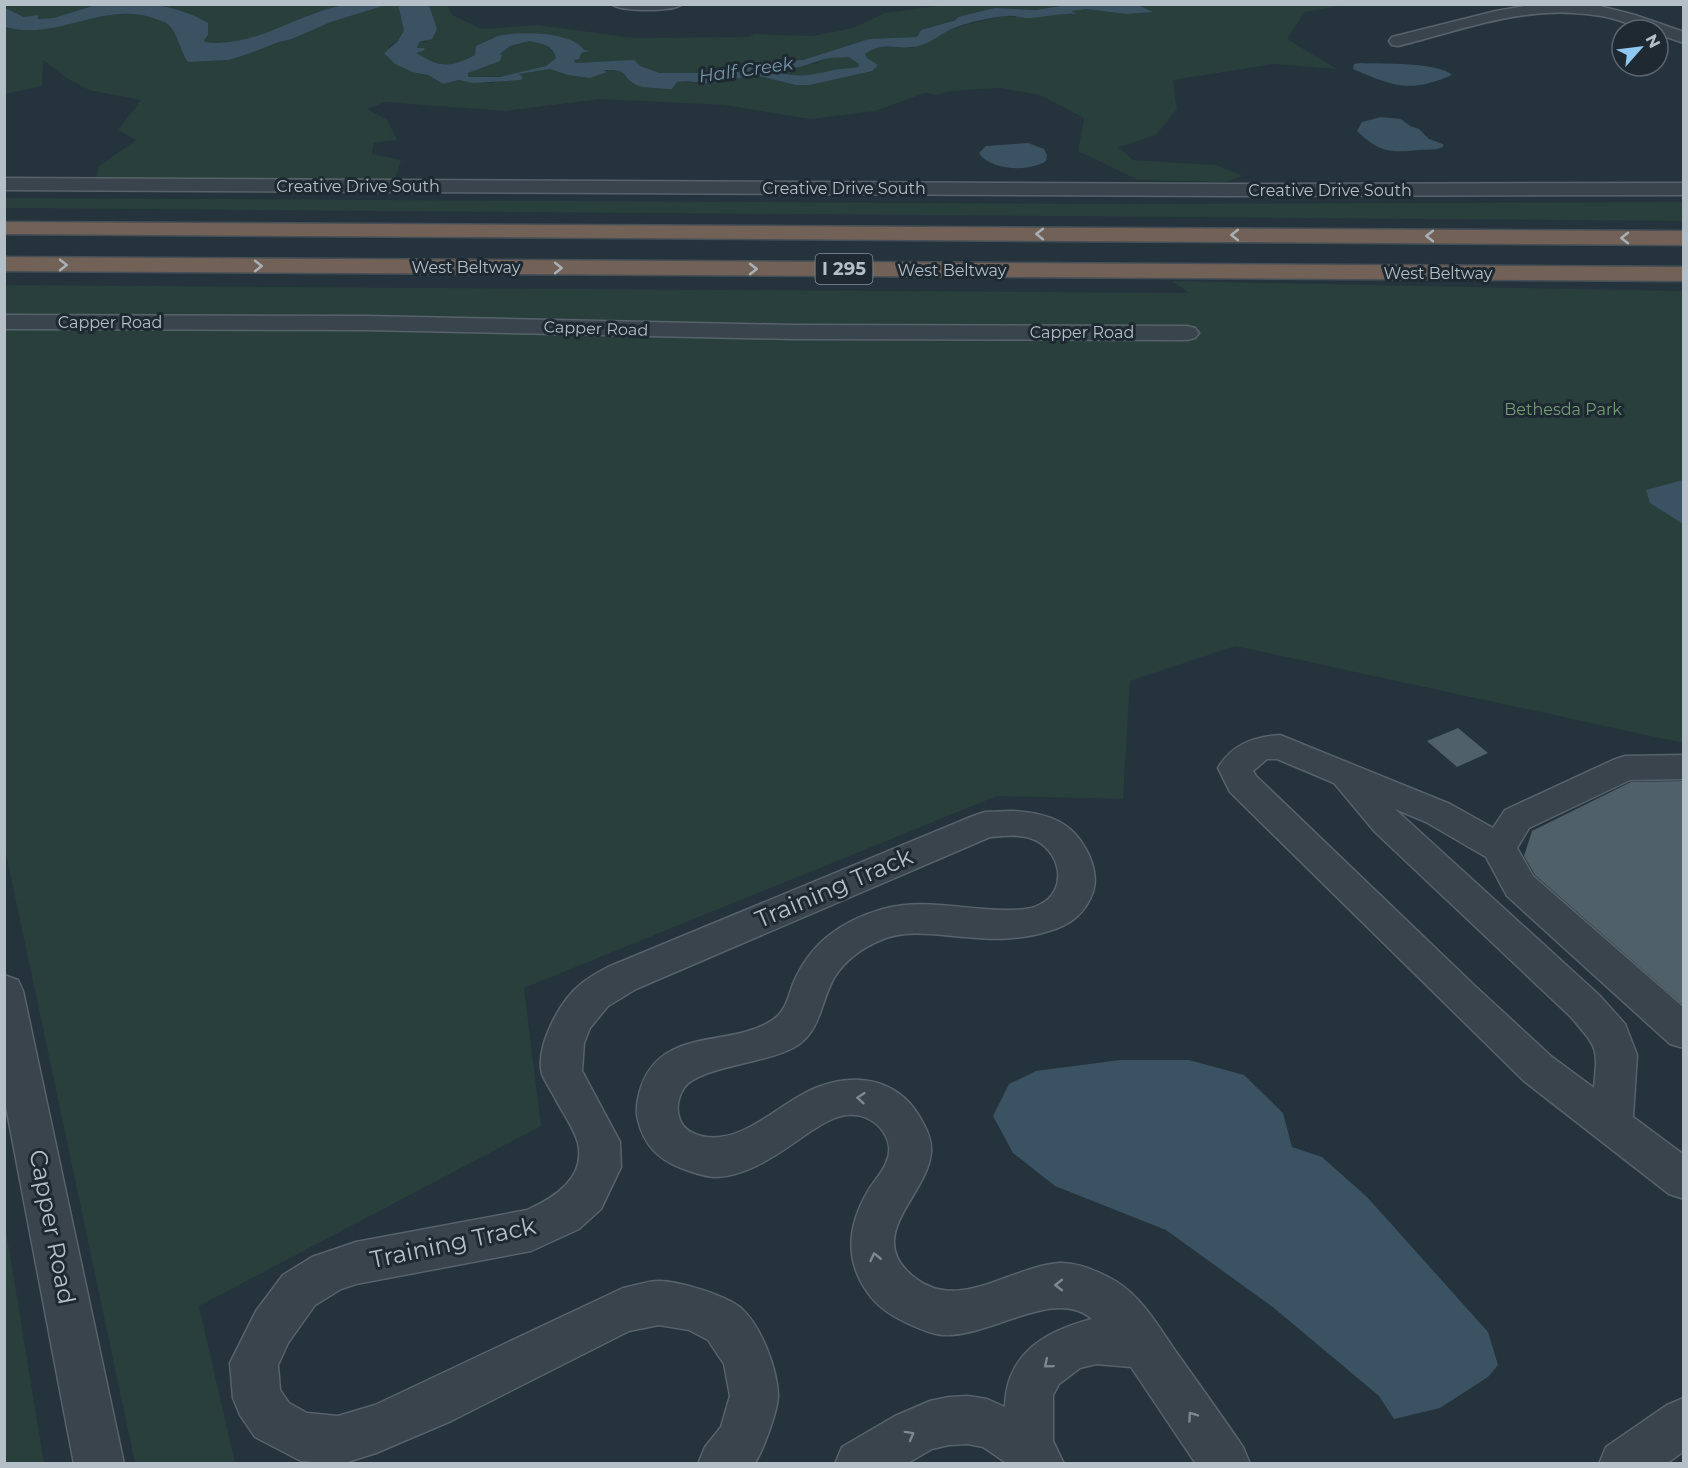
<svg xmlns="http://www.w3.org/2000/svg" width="1688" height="1468" font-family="Montserrat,sans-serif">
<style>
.green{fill:#283f3c}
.water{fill:#3a5262;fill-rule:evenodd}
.building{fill:#506069}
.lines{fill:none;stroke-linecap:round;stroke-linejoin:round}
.minor-casing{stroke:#57626a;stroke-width:3}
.highway-casing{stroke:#444f57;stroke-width:3}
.minor{fill:#39444c;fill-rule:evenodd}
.highway{fill:#726156;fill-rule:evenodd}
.oneway{stroke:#aab1b6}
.oneway2{stroke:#7d8890}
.labels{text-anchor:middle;stroke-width:6;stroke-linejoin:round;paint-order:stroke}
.far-street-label{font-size:16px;fill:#b4bfc7;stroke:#1e2931}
.far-park-label{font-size:16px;fill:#749c75;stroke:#1e2931}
.far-water-label{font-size:18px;font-style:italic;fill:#7696a9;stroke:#1e2931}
.shield{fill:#1e2931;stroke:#87929a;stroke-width:1.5}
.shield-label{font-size:18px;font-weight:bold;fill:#b4bfc7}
.near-street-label{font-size:24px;fill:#b4bfc7;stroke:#1e2931}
</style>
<rect width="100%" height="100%" fill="#25333c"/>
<g class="green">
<path d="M5,4L104,5L54,18L37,19L38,16L24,17L5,8Z"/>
<path d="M1106,4L1346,5L1305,12L1287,39L1337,69L1273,64L1173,80L1177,109L1156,135L1118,147L1133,160L1216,165L1243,176L1225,182L1138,180L1078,151L1084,118L1040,95L1000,88L951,91L936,95L925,93L875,111L810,119L724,105L600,99L505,111L385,102L367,109L387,120L397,140L374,143L372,154L401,160L395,179L96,178L99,166L136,140L118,130L141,100L89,90L68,79L43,60L42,86L5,94L4,27C56,42 103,1 153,18C157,20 163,21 166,23C178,31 179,50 188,62L229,60L248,54L279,42L292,39L331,22L386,5H398L404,30L398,41L389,46L395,64L412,72L428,75L443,84L459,80L492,83L518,74L550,69L568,75L582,76H593L601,70L624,71C634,84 638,85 653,86C660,87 665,89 672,89L677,82L686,81L700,84L723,82L755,75L796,85H810L872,71L865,54L873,49L889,44L912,48L951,29L989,19L1007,16L1031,18L1060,13L1074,14L1071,11L1086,9L1126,14L1151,12L1138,5Z"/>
<path d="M153,5H344L245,40L222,44L205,42Z"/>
<path d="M429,5H447L452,15L482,29L537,25L635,38L747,37L755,34L812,36L853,28L885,13L946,5H1066L1036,10L995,8L921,30L917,37L869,39L803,60L757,61L714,73H660L640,66L576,63L573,60L581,53L588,52L563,37L476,46L475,55C449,69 441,67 415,53L423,51L424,48L417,49L419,41L426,42L437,29Z"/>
<path d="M529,41C541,44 551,45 556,58L546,66L507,76L468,77V74L510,46Z"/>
<path d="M849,57L859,64L858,67L800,77L767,69L768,66L815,64L828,58Z"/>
<path d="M5,198L1112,204L1683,202L1684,221L5,208Z"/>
<path d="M1172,281L1683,291V743L1235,646L1130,681L1123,799L997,796L524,988L541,1126L199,1306L235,1463H135L5,849L4,285L1189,293Z"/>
<path d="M4,1224H5L44,1463H5Z"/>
</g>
<g class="water">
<path d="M96,5C135,1 174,3 208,23V35L204,40L205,42C253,49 298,13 344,5C357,2 373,4 386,5L331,22L292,39L279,42L248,54L229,60L188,62C179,50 178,31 166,23C163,21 157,20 153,18C103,1 56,42 5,27V8L24,17L38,15V19L54,18Z"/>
<path d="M1106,5H1138L1153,12L1126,14L1086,9L1072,11L1076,14C1060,13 1046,17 1030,18C1022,19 1015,15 1008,16C990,17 970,22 954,28C941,33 932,43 918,46C897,51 885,40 865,54L867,58L878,65L872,71L810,85H796L755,75L710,84L686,81L677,82L672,89C666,89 642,88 637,85C619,77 633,69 603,70L607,72L590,78L568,75L550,69L519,74L523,77L521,80L473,83L459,80L443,84L428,75L412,72L395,64L384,53L398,41L404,30L398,5H429L437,29L432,39L419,42L417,48H425L423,51L416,53C441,68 449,68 475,55L476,46C483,43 491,39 498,36C518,31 572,31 584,50L590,51L581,53L579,59L574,60L576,63L634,60L640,66L660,73H714L757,61L803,60L869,39L917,37L921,30L956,20L958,17L995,8L1036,10L1066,5ZM529,41C541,44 552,44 556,58L546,66L499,77H468V73L500,61L502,55L500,54L510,46ZM849,57L859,64L858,67C850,69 842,68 834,70C808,76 793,79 767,68L773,66C788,74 810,63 825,59C832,57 841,58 849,57Z"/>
<path d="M1360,63C1381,64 1439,62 1452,75C1409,93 1395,87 1353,69L1354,64Z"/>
<path d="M1381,117L1401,119L1410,126L1419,129L1429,139L1443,144V147C1435,151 1428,149 1419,150C1389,153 1379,152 1357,131L1362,122Z"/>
<path d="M1028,143L1044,149L1047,155L1046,161C1030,172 990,171 979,153L986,146Z"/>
<path d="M1683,480H1684L1683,524L1650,503L1646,490Z"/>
<path d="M1120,1060H1189L1244,1075L1283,1113L1292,1147L1322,1157L1368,1198L1488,1332L1498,1365L1488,1377L1440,1408L1394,1419L1379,1396L1274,1308L1166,1230L1055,1186L1013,1153L993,1116L1009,1084L1036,1071Z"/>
</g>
<g class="building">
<path d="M1458,728L1488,753L1457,767L1427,741Z"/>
<path d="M1683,781V1005L1535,875L1524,856L1532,831L1631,782Z"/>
</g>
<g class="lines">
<defs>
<g id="minor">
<path d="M612,4H682C675,12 619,12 612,4Z"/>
<path d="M1536,4L1596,5L1635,15L1684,32V43L1658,34V30C1643,30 1629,23 1614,19C1601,15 1587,14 1573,13C1514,9 1455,32 1398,46L1392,45L1389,41L1392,37L1496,11Z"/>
<path d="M4,178L1227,184L1684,183V195L1227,196L4,190Z"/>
<path d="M4,315L366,316L793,325L1187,326L1195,328L1199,333L1195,338L1187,340L793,339L366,330L4,329Z"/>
<path d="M1280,735L1450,804L1493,828L1505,810L1613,760L1625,756L1684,755V779L1630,780L1529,828L1517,848L1533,876L1684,1008V1048L1670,1044L1507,896L1486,857L1426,822L1395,809L1599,995L1625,1024L1637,1055L1633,1117L1684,1155V1199L1669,1194L1524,1081L1230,792L1218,768C1232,744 1254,737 1280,735ZM1267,759H1277L1334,783L1375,832L1571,1017C1598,1049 1598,1046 1594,1088L1552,1057L1475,986L1256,776L1253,771Z"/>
<path d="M1013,811C1036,812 1061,817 1076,835C1089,850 1099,873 1093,892C1085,914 1070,925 1049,931C1021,940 994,940 965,937C938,935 907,929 881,940C863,947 844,961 834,978C821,1001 821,1029 798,1045C769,1064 699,1066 684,1088C679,1096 676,1107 679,1117C682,1128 690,1133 701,1136C744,1146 780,1101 818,1087C860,1071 902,1081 923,1123C928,1132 932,1141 931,1152C929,1192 868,1232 907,1271C954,1318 1007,1267 1059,1263C1079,1262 1100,1272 1117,1282C1143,1299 1159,1327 1176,1352C1199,1384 1221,1415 1243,1447L1250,1464H1196L1131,1367L1096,1364L1080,1368L1059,1384L1053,1395V1441L1064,1464H1008L983,1447L968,1444L949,1445L932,1449L906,1464H835L842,1447L895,1416L930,1401L949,1397L968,1396L987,1399L1005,1407C1006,1353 1046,1331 1092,1319C1055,1286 990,1338 943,1335C930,1334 916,1327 905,1322C890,1315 877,1306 868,1293C844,1260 848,1225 868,1191C873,1182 882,1173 886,1163C897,1140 877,1117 855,1115C839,1113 824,1123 811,1131C784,1150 749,1177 714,1177C704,1176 691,1172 681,1168C658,1159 644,1145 638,1120C635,1109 638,1098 641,1087C663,1025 732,1049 774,1019C786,1010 788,997 793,984C810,943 841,921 883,909C923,898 965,910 1005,910C1016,910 1029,910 1039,905C1070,891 1061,848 1030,838C1018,834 1002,836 990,837L636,989L608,1006L590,1028L584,1043L582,1071L620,1142L621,1167L601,1209L579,1229L531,1251L356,1284L341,1289L315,1305L288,1343L278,1365L280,1390L289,1403L307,1413L338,1416L375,1405L623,1288C634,1286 647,1281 659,1281C679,1281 725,1295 741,1308C761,1326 777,1368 778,1395C778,1410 763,1452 754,1464H698L705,1447L721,1427L730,1396L724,1364L708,1340L689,1330L659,1325L629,1331L451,1421L376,1453L341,1464L301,1461L255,1437L240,1415L233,1398L230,1363L256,1311L283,1275L312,1257L356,1242L527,1210C554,1198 586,1178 578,1143C574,1128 562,1112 555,1098C551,1090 545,1082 542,1074C535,1047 560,1000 581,984C589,977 599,972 608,967L973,816L985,812Z"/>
<path d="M4,975L18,980L23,991L124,1464H74L4,1096Z"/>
<path d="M1684,1398V1451L1666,1464H1599L1606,1447L1667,1405Z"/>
</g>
<g id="highway">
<path d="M4,222L1684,231V245L4,234Z"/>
<path d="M4,257L1684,267V281L4,271Z"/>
</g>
</defs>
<use href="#minor" class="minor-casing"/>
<use href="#highway" class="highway-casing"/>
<use href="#minor" class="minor"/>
<use href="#highway" class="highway"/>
</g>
<defs><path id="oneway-chevron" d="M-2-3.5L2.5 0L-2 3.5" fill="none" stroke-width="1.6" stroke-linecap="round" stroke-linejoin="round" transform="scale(1.5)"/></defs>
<g class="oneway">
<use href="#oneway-chevron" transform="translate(1040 234) rotate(-180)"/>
<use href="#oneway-chevron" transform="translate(1235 235) rotate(-180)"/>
<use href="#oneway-chevron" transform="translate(1430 236) rotate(-180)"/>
<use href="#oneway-chevron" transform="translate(1625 238) rotate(-180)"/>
<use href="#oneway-chevron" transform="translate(63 265)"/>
<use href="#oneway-chevron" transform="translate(258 266)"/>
<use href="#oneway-chevron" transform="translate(558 268)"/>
<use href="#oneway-chevron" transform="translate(753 269)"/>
</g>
<g class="oneway2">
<use href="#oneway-chevron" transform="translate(861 1098) rotate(-175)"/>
<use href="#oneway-chevron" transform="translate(875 1257) rotate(-103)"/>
<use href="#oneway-chevron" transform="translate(1059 1285) rotate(180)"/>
<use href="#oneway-chevron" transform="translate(1048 1364) rotate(140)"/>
<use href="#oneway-chevron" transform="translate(1192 1416) rotate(-125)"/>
<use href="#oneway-chevron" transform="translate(910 1435) rotate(-29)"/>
</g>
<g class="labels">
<g class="far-street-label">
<text x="358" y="192">Creative Drive South</text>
<text x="844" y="194">Creative Drive South</text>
<text x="1330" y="196">Creative Drive South</text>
<text x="466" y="273">West Beltway</text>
<text x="952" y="276">West Beltway</text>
<text x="1438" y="279">West Beltway</text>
<text x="110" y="328">Capper Road</text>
<text transform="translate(596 328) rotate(2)" y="6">Capper Road</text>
<text x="1082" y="338">Capper Road</text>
</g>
<g class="far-park-label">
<text x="1563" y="415">Bethesda Park</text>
</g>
<g class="far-water-label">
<text transform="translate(746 70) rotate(-8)" y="6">Half Creek</text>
</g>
<rect class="shield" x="815.5" y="254" width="57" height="30" rx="4.5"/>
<g class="shield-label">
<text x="844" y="275">I 295</text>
</g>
<g class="near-street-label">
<text transform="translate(834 888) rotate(-23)" y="8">Training Track</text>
<text transform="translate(52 1227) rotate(79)" y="8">Capper Road</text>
<text transform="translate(453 1243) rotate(-12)" y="8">Training Track</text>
</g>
</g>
<rect width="1688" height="1468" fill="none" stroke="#b4bfc7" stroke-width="12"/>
<g transform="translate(1640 48) rotate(62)"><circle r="28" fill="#1e2931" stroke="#5a656d" stroke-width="1.5"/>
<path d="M0-4.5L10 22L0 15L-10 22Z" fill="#8fc8f2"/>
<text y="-9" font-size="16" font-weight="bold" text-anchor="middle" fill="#b4bfc7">N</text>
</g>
</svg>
